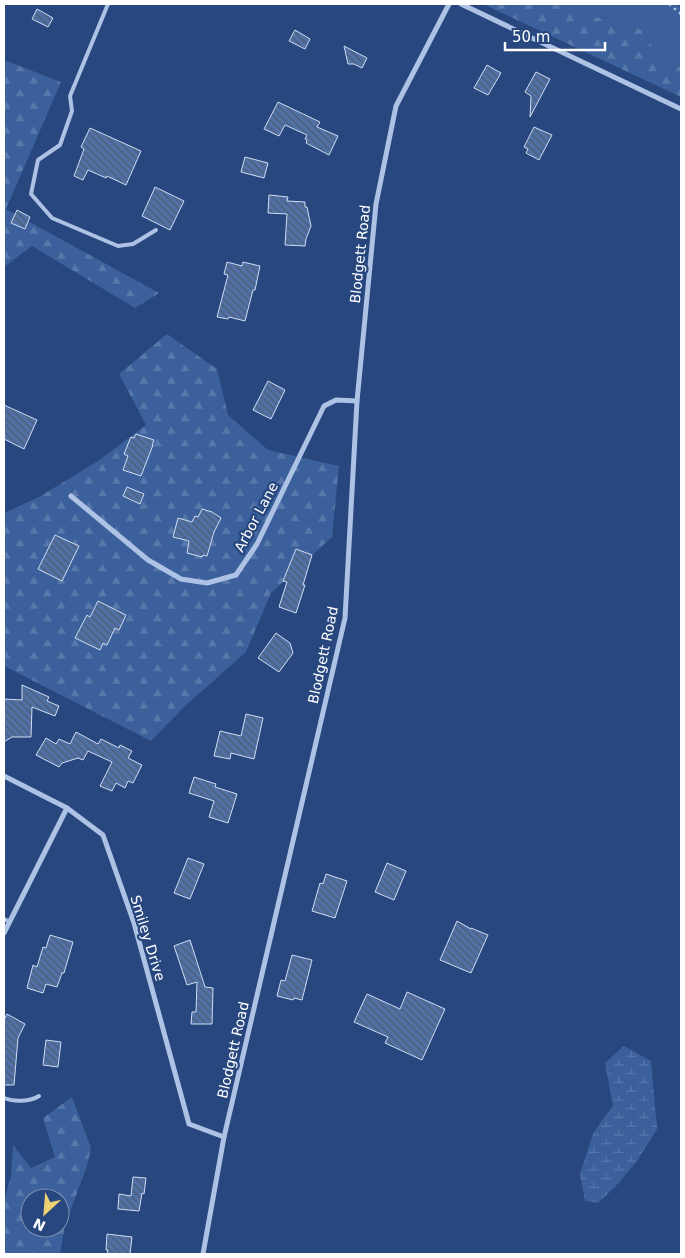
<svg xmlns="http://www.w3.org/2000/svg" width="685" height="1258" font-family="'DejaVu Sans',sans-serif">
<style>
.green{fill:#3b609b}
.forest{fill:url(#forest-firs);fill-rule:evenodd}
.wetland{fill:url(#wetland-marsh)}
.building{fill:url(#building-back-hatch);stroke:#d0def4}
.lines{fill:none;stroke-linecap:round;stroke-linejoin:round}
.path{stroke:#adc2e5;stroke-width:2.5;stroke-dasharray:2.5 4;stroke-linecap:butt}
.service{stroke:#adc2e5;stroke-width:4}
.minor{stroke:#adc2e5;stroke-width:5}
.labels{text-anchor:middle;stroke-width:4.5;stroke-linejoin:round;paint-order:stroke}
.street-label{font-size:14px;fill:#fff;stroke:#27477e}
</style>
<defs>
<pattern id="forest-firs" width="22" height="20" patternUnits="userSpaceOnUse" patternTransform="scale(1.25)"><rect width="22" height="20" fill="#3b609b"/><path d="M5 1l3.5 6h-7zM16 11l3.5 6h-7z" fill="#5878aa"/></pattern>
<pattern id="wetland-marsh" width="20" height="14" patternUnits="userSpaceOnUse" patternTransform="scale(1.25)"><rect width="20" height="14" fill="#3b609b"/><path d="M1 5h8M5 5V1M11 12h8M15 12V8" fill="none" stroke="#5878aa"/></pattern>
<pattern id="building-back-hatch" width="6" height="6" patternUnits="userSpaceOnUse" patternTransform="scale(1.25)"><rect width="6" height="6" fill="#5070a6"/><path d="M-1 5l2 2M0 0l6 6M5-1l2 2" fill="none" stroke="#4e5c74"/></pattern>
</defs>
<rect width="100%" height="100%" fill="#27477e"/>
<path class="green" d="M572,4H677L681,8V67L661,57L651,44L642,30L614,18L591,17Z"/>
<g class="forest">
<path d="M483,4H572L591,17L614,18L642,30L651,44L661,57L681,67V97Z"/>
<path d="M4,60L61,82L6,209L159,293L135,308L32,246L4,267Z"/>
<path d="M167,334L217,369L228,415L268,450L339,466L332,537L271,593L246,652L185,706L151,741L4,666V513L39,497L98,461L146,425L119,374Z"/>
<path d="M72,1097L91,1148L87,1166L65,1225L60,1254H4V1201L11,1176L13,1145L31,1168L55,1157L43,1118ZM30,1198H60V1228H30Z"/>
</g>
<path class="wetland" d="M624,1046L651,1061L657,1129L637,1161L615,1187L598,1203L585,1201L580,1174L593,1134L602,1120L613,1106L605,1063Z"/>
<g class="building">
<path d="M37,9L53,18L48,27L32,19Z"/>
<path d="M295,30L310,39L305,49L289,41Z"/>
<path d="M344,46L367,58L362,68L354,64H348Z"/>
<path d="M487,65L501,73L488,95L474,88Z"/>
<path d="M536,72L550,79L530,117L531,96L525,92Z"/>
<path d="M278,102L320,122L317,127L338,136L329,155L306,143L307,140L305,139L307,135L285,125L279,136L264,129Z"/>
<path d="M534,127L552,135L539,160L526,153L528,149L524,147Z"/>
<path d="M90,128L141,151L126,185L107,176L106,178L88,170L83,180L74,176L84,149L81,147Z"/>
<path d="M245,157L268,163L264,178L241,172Z"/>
<path d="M155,187L184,201L170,230L142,216Z"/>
<path d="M269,195L288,197L287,201L305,202V207H307L311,226L306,239L305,246L285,245L287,214L268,213Z"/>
<path d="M17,210L30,217L25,229L11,223Z"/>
<path d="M227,262L242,266L243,262L260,266L255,290H253L245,321L229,317L228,319L217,317L228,275L224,274Z"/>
<path d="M268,381L285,390L271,419L253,410Z"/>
<path d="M4,405L37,420L24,449L4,439Z"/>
<path d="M136,434L154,440L152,445H153L141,476L123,470L128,456L124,454L131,437L134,438Z"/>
<path d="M127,487L144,494L140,504L123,496Z"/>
<path d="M202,509L212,512L221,518L214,532L207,556L203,555L202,557L187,553L189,541L173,537L178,518L192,522L195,516L198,517Z"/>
<path d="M55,535L79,546L62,581L38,569Z"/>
<path d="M296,549L312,555L303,585H305L296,613L279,607L287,582L283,581Z"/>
<path d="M98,601L126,615L119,630L115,628L107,645L103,643L100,650L75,638L87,615L90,617Z"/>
<path d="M276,633L290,643L293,653L279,672L258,658Z"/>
<path d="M22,685L49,697L47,701L59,706L55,716L32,707L31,737H12L4,742V699L22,700Z"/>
<path d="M246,714L263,718L254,759L231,753L230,759L214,756L220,731L241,736Z"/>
<path d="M76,732L98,744L101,739L119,748L120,745L132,751L128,758L142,765L133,783L128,781L125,788L116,783L112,791L100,786L112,762L88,751L83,760L78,758L62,763L59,767L36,755L46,738L56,744L59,739L70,744Z"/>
<path d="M194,777L216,784L215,787L237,794L228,823L209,817L214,801L189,793Z"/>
<path d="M188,858L204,864L190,899L174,893Z"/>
<path d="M387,863L406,871L394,900L375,892Z"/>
<path d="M326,874L347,881L335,918L312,911L320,883L323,884Z"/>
<path d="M457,921L471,929V928L488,935L471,973L440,960Z"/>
<path d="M50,935L73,942L64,973H62L57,987L46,984L43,993L27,988L33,965L37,967L43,947L46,948Z"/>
<path d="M190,940L205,987L213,988L212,1024H191L192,1012H196L197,982L187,985L174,946Z"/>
<path d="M292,955L312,960L302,1000L294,998L293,1000L277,996L281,980L285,981Z"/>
<path d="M407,992L445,1009L422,1060L385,1043L388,1037L354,1022L367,994L400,1009Z"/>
<path d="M7,1014L25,1024L18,1038L14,1085H4V1020Z"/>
<path d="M46,1040L61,1042L58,1067L43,1065Z"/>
<path d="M133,1177L146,1178L144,1194L142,1193L139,1211L118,1209L119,1194L131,1196Z"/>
<path d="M107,1234L132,1237L130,1254H107L108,1250H106Z"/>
</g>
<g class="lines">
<path class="path" d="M669,4L681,14"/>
<g class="service">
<path d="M108,4L70,96L72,111L60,145L38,160L31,194L52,218L118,246L133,244L156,230"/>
<path d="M4,919L10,922"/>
<path d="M4,1098C14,1102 30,1102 39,1096"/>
</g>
<g class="minor">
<path d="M461,4L681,109"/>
<path d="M71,496L148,560L181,579L207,583L236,575L257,544L324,406L336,400L357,401"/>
<path d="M4,776L67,808L103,835L134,923L189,1124L224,1137"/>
<path d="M4,933L67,808"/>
<path d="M203,1254L224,1137L345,618L357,401L376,204L396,106L449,4"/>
</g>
</g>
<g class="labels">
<g class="street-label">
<text transform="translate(360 254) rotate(-84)" y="5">Blodgett Road</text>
<text transform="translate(256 517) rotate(-62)" y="5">Arbor Lane</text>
<text transform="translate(323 655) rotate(-78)" y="5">Blodgett Road</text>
<text transform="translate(148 938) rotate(73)" y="5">Smiley Drive</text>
<text transform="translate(233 1050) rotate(-77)" y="5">Blodgett Road</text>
</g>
</g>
<rect width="685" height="1258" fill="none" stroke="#ffffff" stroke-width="10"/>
<g transform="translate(45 1213) rotate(206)"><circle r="24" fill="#27477e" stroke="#7d91b2"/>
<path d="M0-4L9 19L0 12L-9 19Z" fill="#edd273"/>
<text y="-8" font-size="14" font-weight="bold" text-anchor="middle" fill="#ffffff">N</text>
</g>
<path d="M505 42v8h100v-8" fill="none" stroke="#ffffff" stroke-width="2.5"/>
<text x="512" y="42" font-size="15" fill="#ffffff" stroke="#27477e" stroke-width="4" paint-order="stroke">50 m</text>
</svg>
